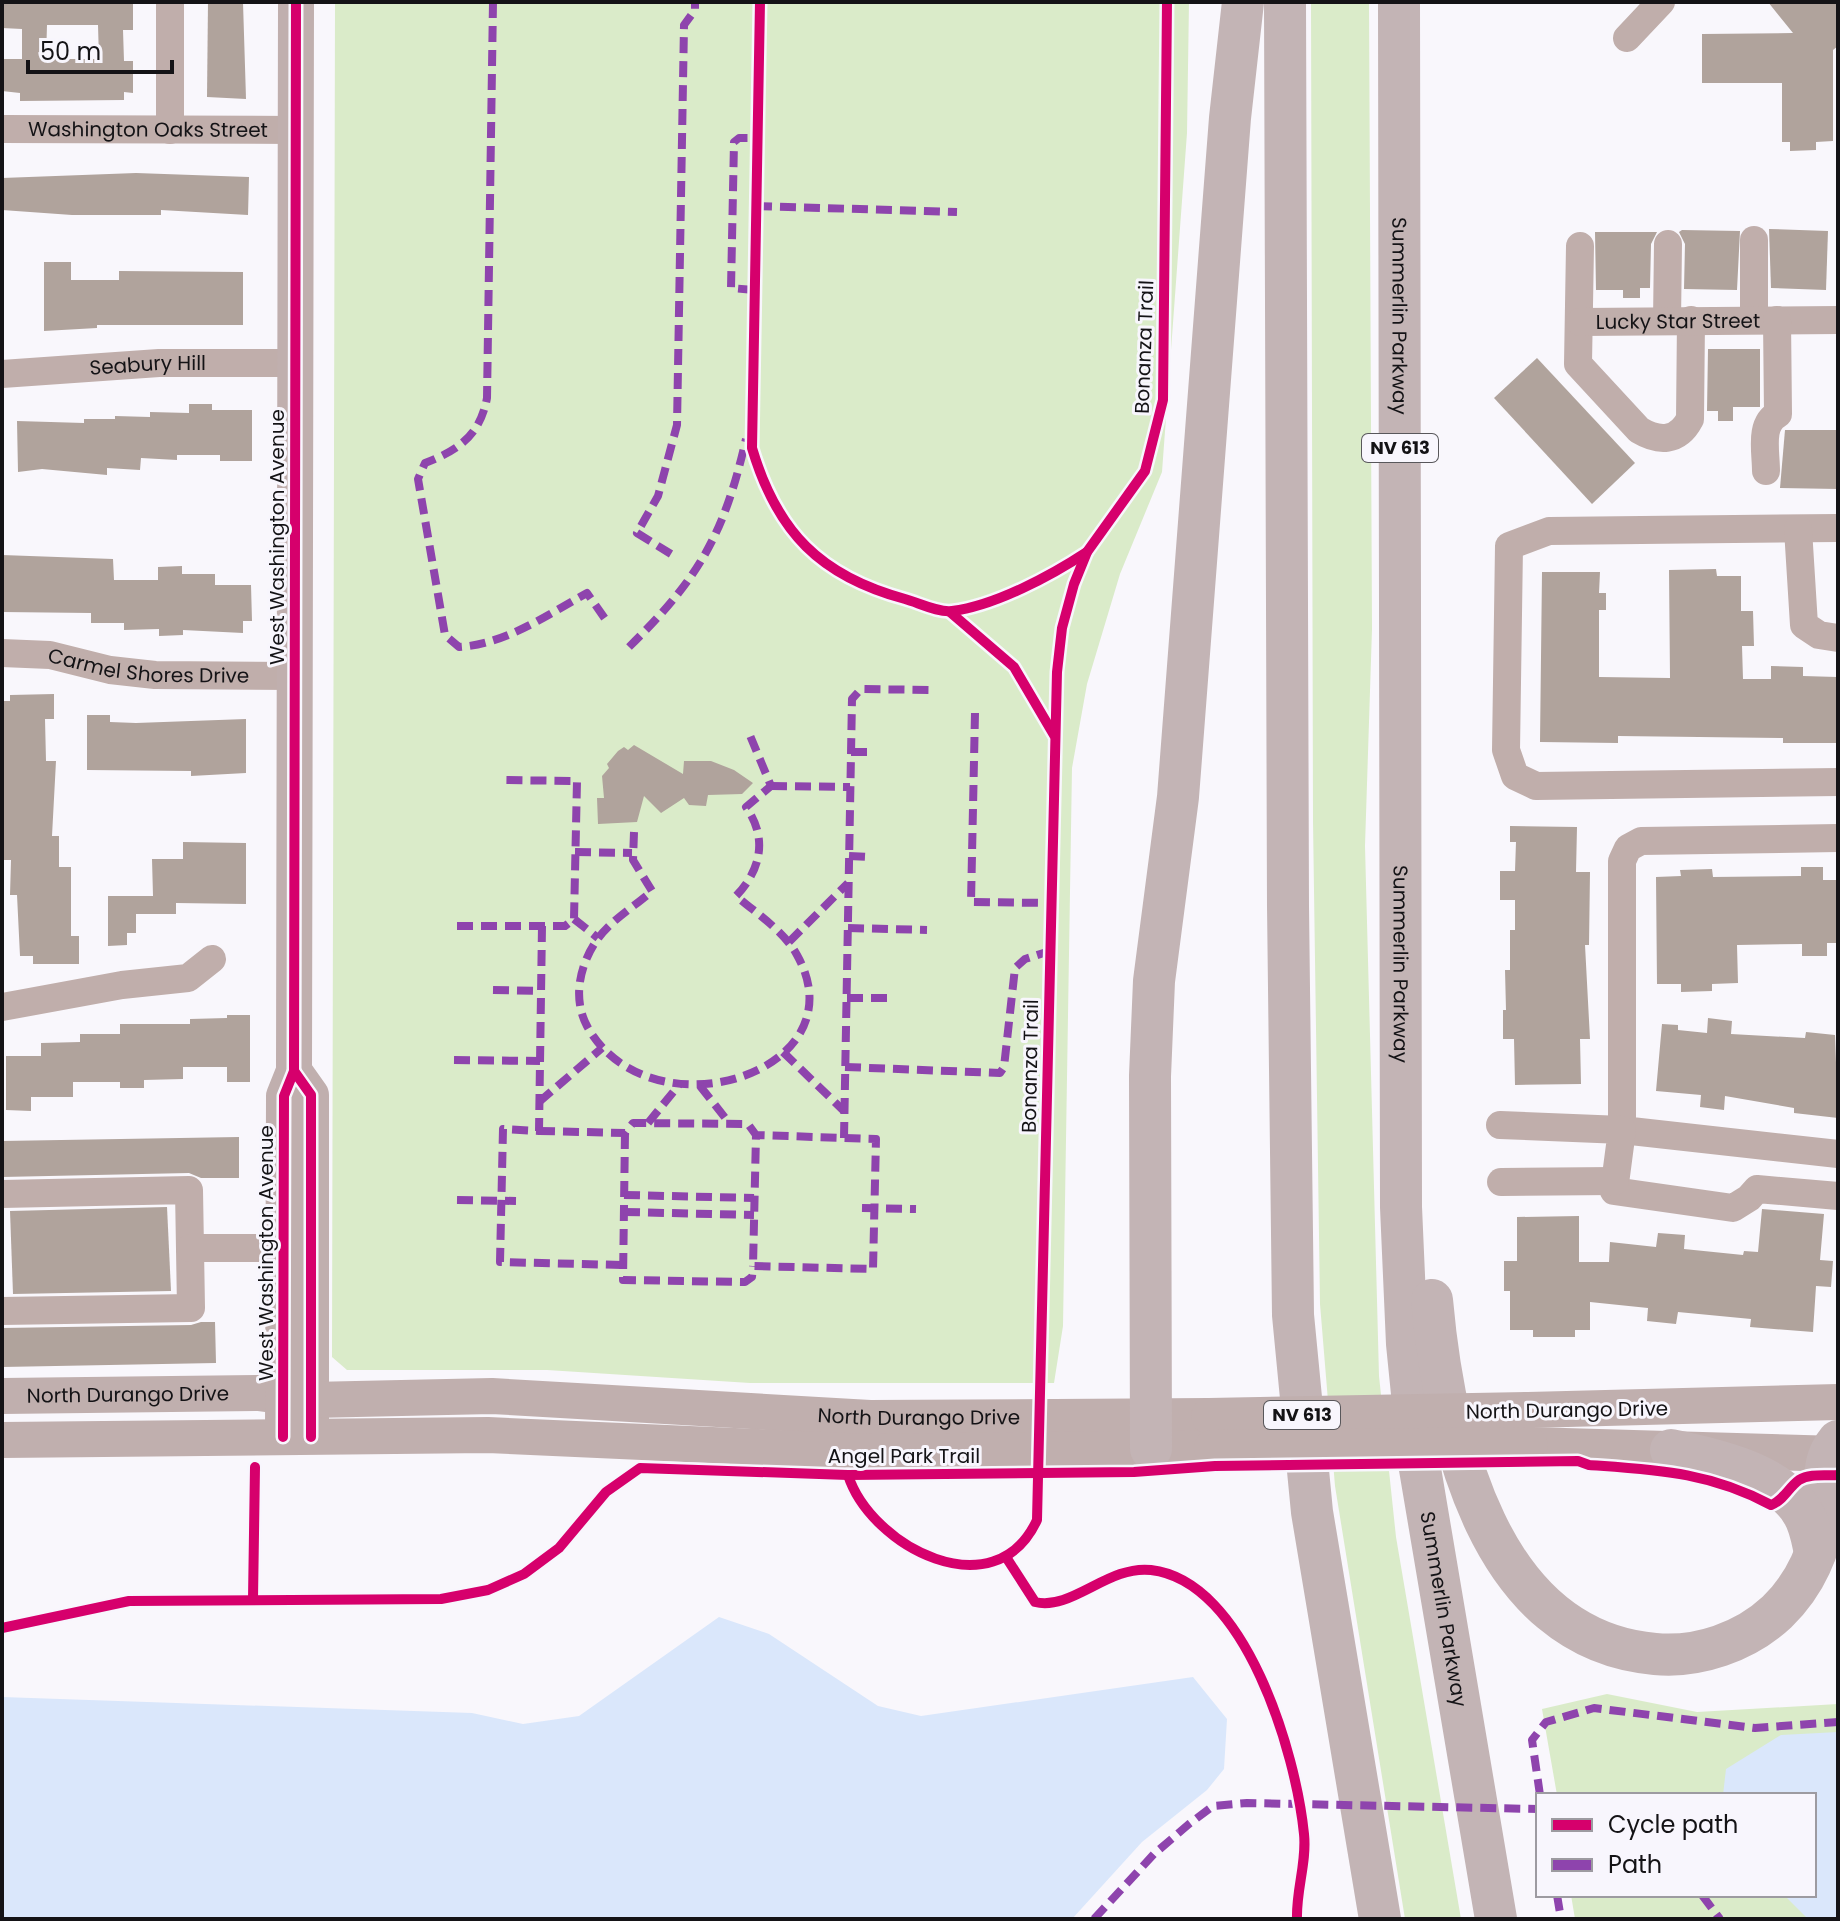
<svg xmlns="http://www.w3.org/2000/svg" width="1840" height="1921" font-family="Poppins,sans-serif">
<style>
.green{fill:#daebc9}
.water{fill:#dae7fb}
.building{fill:#b0a39c;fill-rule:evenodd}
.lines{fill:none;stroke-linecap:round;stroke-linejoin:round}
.minor{stroke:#c0aeab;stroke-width:28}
.major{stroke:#c0afae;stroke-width:36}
.highway{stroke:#c3b4b5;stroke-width:42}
.major-bridge{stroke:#c0afae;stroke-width:36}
.quiet{stroke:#8e44ad;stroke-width:8;stroke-dasharray:16 8;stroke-linecap:butt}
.cycleway-casing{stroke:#f8f6fd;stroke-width:15}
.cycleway{stroke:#d6006c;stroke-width:10}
.labels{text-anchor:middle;stroke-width:6;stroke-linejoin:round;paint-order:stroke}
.shield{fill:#f8f6fd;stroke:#58575b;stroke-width:2}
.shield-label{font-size:18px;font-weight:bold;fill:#141316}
.street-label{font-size:20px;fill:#141316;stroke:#f8f6fd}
</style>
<rect width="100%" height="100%" fill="#f9f7fc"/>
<g class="green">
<path d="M335,2H1189L1187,133L1162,472L1120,574L1087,684L1072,768L1063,1326L1054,1383H750L547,1370H347L332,1357Z"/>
<path d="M1311,2H1369L1372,629L1365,846L1379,1376L1396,1537L1461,1919H1405L1335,1486L1320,1304L1313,821Z"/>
<path d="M1607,1694L1697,1712L1838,1704V1919H1575L1571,1895H1814V1795H1557L1542,1709Z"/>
</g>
<g class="water">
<path d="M719,1617L769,1634L878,1706L921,1716L1193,1677L1227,1719L1224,1769L1207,1790L1142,1842L1072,1919H2V1697L472,1713L523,1724L579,1716Z"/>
<path d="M1838,1732V1919H1808L1784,1895H1814V1795H1723L1726,1769L1781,1735Z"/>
</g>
<g class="building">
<path d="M2,2H133V30H123L124,61H133V93L124,92V100L20,101V93L2,91V59H22V29L2,28ZM47,25H98L99,59H46Z"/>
<path d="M208,2H243L246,99L207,97Z"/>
<path d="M1768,2H1838V46L1833,50V141L1816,142V150L1790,151V142H1782V83H1702V34L1793,33Z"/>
<path d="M136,173L249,177L248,215L161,210V215H72L2,210V178Z"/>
<path d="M1769,229L1828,231L1826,290L1771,288Z"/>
<path d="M1682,230L1740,231L1737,290L1684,289L1685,244L1679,232Z"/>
<path d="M1595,232H1657L1651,244L1650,288H1640V298H1623V290H1596Z"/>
<path d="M44,262H71V280H119V271L243,272V325H97V328L44,331Z"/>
<path d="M1708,349H1760V407H1733V421H1718V411H1707Z"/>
<path d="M1537,358L1635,463L1592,504L1494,398Z"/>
<path d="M189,404H212V410H252V461H220V455H177V460L141,458L140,470L107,468V475L42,469L18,472L17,421L84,423V419H115V416L150,417V412L189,413Z"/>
<path d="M1785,430H1838V489L1780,488Z"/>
<path d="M2,555L113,559L114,580H158V567L182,566V574H215V585H251L252,621H243V633L183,630V635L159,636V629L124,630V623H91V613L2,612Z"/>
<path d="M1716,569L1717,576H1741V611H1753L1754,646H1742L1743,679H1771V666L1803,667V676L1837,677L1836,743H1783V738L1618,736V743L1540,742L1542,572H1600L1599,593H1606V610H1599V677L1670,678L1669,570Z"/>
<path d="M54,694V719H45L46,761H56L52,836H59V867H71V936H79V964H33V956H20L17,895H10L11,860H3L2,701H10V695Z"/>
<path d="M87,715H110V722L136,723L246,719V773L191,776V771L87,770Z"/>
<path d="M634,745L683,774L684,761H711L734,770L753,783L742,794L708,795L706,806L689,805L684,798L661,813L644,796L637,822L598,824L597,798H604L602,776L609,768L607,764L618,751L624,747L628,750Z"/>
<path d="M1510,826L1577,827L1576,872H1590L1589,945H1585L1590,1039H1580L1581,1084L1515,1085L1514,1039H1503V1010H1506L1505,970H1510V930H1515V900H1500V871H1515L1516,842H1510Z"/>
<path d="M183,842L246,843V904L176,903V914H136V933H127V945L108,946V896H153L152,859H183Z"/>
<path d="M1801,867H1823V880H1838V943H1827V956H1802V944L1737,945L1738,983L1712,984V991L1681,992V984H1657L1656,877L1681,876L1680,870L1712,869L1713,877L1801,876Z"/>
<path d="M227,1015H250V1082H227V1067H183V1079L144,1080V1088H120V1082H73V1097H31V1111L6,1110V1056H41V1043L80,1042V1034H120V1024H190V1019L227,1018Z"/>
<path d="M1708,1018L1732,1021L1731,1034L1805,1038L1806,1032L1835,1035L1838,1118L1794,1113V1108L1725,1096L1724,1110L1700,1107L1701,1095L1656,1091L1662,1024L1678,1025V1030L1707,1033Z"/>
<path d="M239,1137V1178H201L189,1173L2,1177V1141Z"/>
<path d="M167,1207L171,1291L13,1294L10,1211Z"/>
<path d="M1762,1209L1824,1214L1820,1260L1833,1261L1831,1287L1816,1286L1813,1332L1750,1327L1751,1319L1678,1312L1676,1324L1647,1321L1648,1308L1590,1302V1330H1575V1337H1533V1330H1510V1291H1504V1261H1517V1217L1579,1216V1262H1609L1610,1242L1656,1247L1658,1233L1685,1235L1684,1249L1743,1255L1744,1251L1758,1252Z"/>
<path d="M201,1322H215L216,1363L2,1367V1328L191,1325Z"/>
</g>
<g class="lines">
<g class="minor">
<path d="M1627,38L1661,2"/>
<path id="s1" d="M2,129L295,130"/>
<path d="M170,130V2"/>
<path d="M1754,240V320"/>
<path d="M1580,246L1578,364L1639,430C1659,442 1678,442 1690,419L1691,320"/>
<path d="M1667,321L1668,244"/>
<path id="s2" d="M1580,322L1838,320"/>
<path id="s3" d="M2,374L159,363H294"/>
<path d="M1766,471C1766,451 1759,424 1778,414L1777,320"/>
<path d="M1838,528L1549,531L1509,546L1506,750L1515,776L1536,786L1838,782"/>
<path d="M1798,529L1804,625L1819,635L1838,638"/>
<path id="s4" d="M2,653L50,655L110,670L155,675L295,676"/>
<path d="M1838,838L1641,841L1628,848L1622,861V1130L1838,1154"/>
<path d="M2,1007L122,985L188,978L212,959"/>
<path d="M1500,1125L1622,1130L1614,1191L1733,1208L1749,1198L1757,1189L1838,1196"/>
<path d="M1501,1182L1615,1181"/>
<path d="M2,1194L189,1190L191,1308L2,1311"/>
<path d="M190,1248H284"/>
</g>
<g class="major">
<path d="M294,1071L311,1095V1424"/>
<path id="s5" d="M2,1396L258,1393L311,1400L492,1396L870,1418L1209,1416"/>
<path d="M1528,1410L1838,1402"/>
<path d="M283,1437L284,1096L294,1071L296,2"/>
<path d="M2,1440L488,1435L867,1452L1212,1448"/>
<path d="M1530,1445L1838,1454"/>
</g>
<g class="highway">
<path d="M1285,2L1288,906L1293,1315L1312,1512L1380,1919"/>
<path id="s6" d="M1399,2L1401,1207L1407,1344L1419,1463L1496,1919"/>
<path d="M1432,1300C1444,1435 1488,1640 1655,1654C1698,1658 1745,1642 1777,1612C1805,1585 1822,1548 1825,1509C1827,1482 1820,1463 1838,1441"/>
<path d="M1151,1449L1150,1076L1154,981L1178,797L1230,118L1243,2"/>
<path d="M1671,1450C1711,1458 1779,1473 1802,1512C1810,1524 1812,1539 1815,1553"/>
</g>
<g class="major-bridge">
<path d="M1209,1416L1528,1410"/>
<path d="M1212,1448L1530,1445"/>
</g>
<g class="quiet">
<path d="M493,2L487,398C480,435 459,450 425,463L418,479L445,635L459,647C506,644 547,615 587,593L608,623"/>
<path d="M756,206L957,212"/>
<path d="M754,290L731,288L734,142L739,138H757"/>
<path d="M671,554L637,533L658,496L677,425L684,25L695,10V2"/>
<path d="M629,647C699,578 724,535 746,439"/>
<path d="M975,713L971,902L1051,903"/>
<path d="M851,752H870"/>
<path d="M771,786L850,787"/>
<path d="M634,832L633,860L652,891C635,906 610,921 597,940C580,964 572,998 587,1026C649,1139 863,1073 797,955C784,931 756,913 736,896C761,870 768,838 746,807L771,786L749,733"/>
<path d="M575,852L632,853"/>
<path d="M849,856L868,857"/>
<path d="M574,919L598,938"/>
<path d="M457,926H565L574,919L577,781L502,780"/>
<path d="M542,926L539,1131L503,1129L500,1262L623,1265"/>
<path d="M848,928L927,930"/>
<path d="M789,942L848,883"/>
<path d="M493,990L541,991"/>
<path d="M847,998H892"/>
<path d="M783,1052L844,1111"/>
<path d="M454,1060L540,1061"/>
<path d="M845,1067L1000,1073L1004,1067L1015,968L1025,959L1050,951"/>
<path d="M700,1086L730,1124"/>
<path d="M539,1102L602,1048"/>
<path d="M648,1123L679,1085"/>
<path d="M539,1131L625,1133L633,1123L748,1124L756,1135L753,1266L873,1269L876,1139L756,1135"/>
<path d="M625,1133L623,1280L745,1282L752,1277L753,1266"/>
<path d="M844,1138L852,699L861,689L931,690"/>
<path d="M624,1195L754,1198"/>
<path d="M457,1200L516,1201"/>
<path d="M862,1208L916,1209"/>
<path d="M624,1212L754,1215"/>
<path d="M1540,1795L1532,1740L1546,1722L1594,1708L1755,1728L1838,1722"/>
<path d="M1557,1895L1561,1919"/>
<path d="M1702,1895L1720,1919"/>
<path d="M1094,1919L1154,1854L1189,1824L1213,1806L1247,1803L1538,1809"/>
</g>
<defs>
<g id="cycleway">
<path d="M760,2L752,448C777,532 820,576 905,599C919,603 939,613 952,611C995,606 1052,575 1087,552"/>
<path d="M950,612L1014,667L1054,735"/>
<path d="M294,1071L311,1095V1437"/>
<path d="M283,1437L284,1096L294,1071L296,2"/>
<path d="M848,1475C871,1547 995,1611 1037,1520L1057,672L1062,628L1074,584L1087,552L1145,471L1163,400L1167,2"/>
<path d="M1006,1557L1035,1602C1072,1611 1108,1565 1151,1570C1246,1581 1296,1754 1304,1834C1307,1862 1296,1890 1297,1919"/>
<path d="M253,1599L255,1467"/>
<path d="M2,1628L129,1601L441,1599L488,1590L524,1574L559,1548L606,1492L640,1468L848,1475L1134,1472L1215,1466L1578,1461L1589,1465C1657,1470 1709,1472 1771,1505C1784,1500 1788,1488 1799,1480C1810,1473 1826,1476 1838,1475"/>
</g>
</defs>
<use href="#cycleway" class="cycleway-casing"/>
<use href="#cycleway" class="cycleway"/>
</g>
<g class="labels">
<g class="shield">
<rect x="1362" y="434" width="76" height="28" rx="6"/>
<rect x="1264" y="1401" width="76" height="28" rx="6"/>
</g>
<g class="shield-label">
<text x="1400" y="454">NV 613</text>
<text x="1302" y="1421">NV 613</text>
</g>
<g class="street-label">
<text dy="7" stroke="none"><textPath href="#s1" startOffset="146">Washington Oaks Street</textPath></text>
<text dy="7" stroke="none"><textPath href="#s6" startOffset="314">Summerlin Parkway</textPath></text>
<text dy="7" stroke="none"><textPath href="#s2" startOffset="98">Lucky Star Street</textPath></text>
<text transform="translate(1144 347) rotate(-88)" y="7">Bonanza Trail</text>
<text dy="7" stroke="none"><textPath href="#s3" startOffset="146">Seabury Hill</textPath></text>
<text transform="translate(277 537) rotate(-90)" y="7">West Washington Avenue</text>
<text dy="7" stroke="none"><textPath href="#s4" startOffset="148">Carmel Shores Drive</textPath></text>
<text dy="7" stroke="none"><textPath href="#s6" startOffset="962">Summerlin Parkway</textPath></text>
<text transform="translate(1030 1066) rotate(-89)" y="7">Bonanza Trail</text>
<text transform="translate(266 1253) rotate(-90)" y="7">West Washington Avenue</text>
<text dy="7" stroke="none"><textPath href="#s5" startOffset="126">North Durango Drive</textPath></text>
<text transform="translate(1567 1410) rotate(-1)" y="7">North Durango Drive</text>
<text dy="7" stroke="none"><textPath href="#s5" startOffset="918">North Durango Drive</textPath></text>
<text x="904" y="1463">Angel Park Trail</text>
<text dy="7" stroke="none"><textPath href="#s6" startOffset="1610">Summerlin Parkway</textPath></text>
</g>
</g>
<rect width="1840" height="1921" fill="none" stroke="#141316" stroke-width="8"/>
<rect x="1536" y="1793" width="280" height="104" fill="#f8f6fd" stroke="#9d9ba1" stroke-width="2"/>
<rect x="1552" y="1819" width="40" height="12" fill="#d6006c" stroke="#9d9ba1" stroke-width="2"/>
<text x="1608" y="1833" font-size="24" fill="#141316">Cycle path</text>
<rect x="1552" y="1859" width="40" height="12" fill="#8e44ad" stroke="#9d9ba1" stroke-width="2"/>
<text x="1608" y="1873" font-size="24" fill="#141316">Path</text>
<path d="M28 60v12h144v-12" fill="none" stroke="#141316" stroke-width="4"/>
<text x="40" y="60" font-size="24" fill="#141316" stroke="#f8f6fd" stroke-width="6" paint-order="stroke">50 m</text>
</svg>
